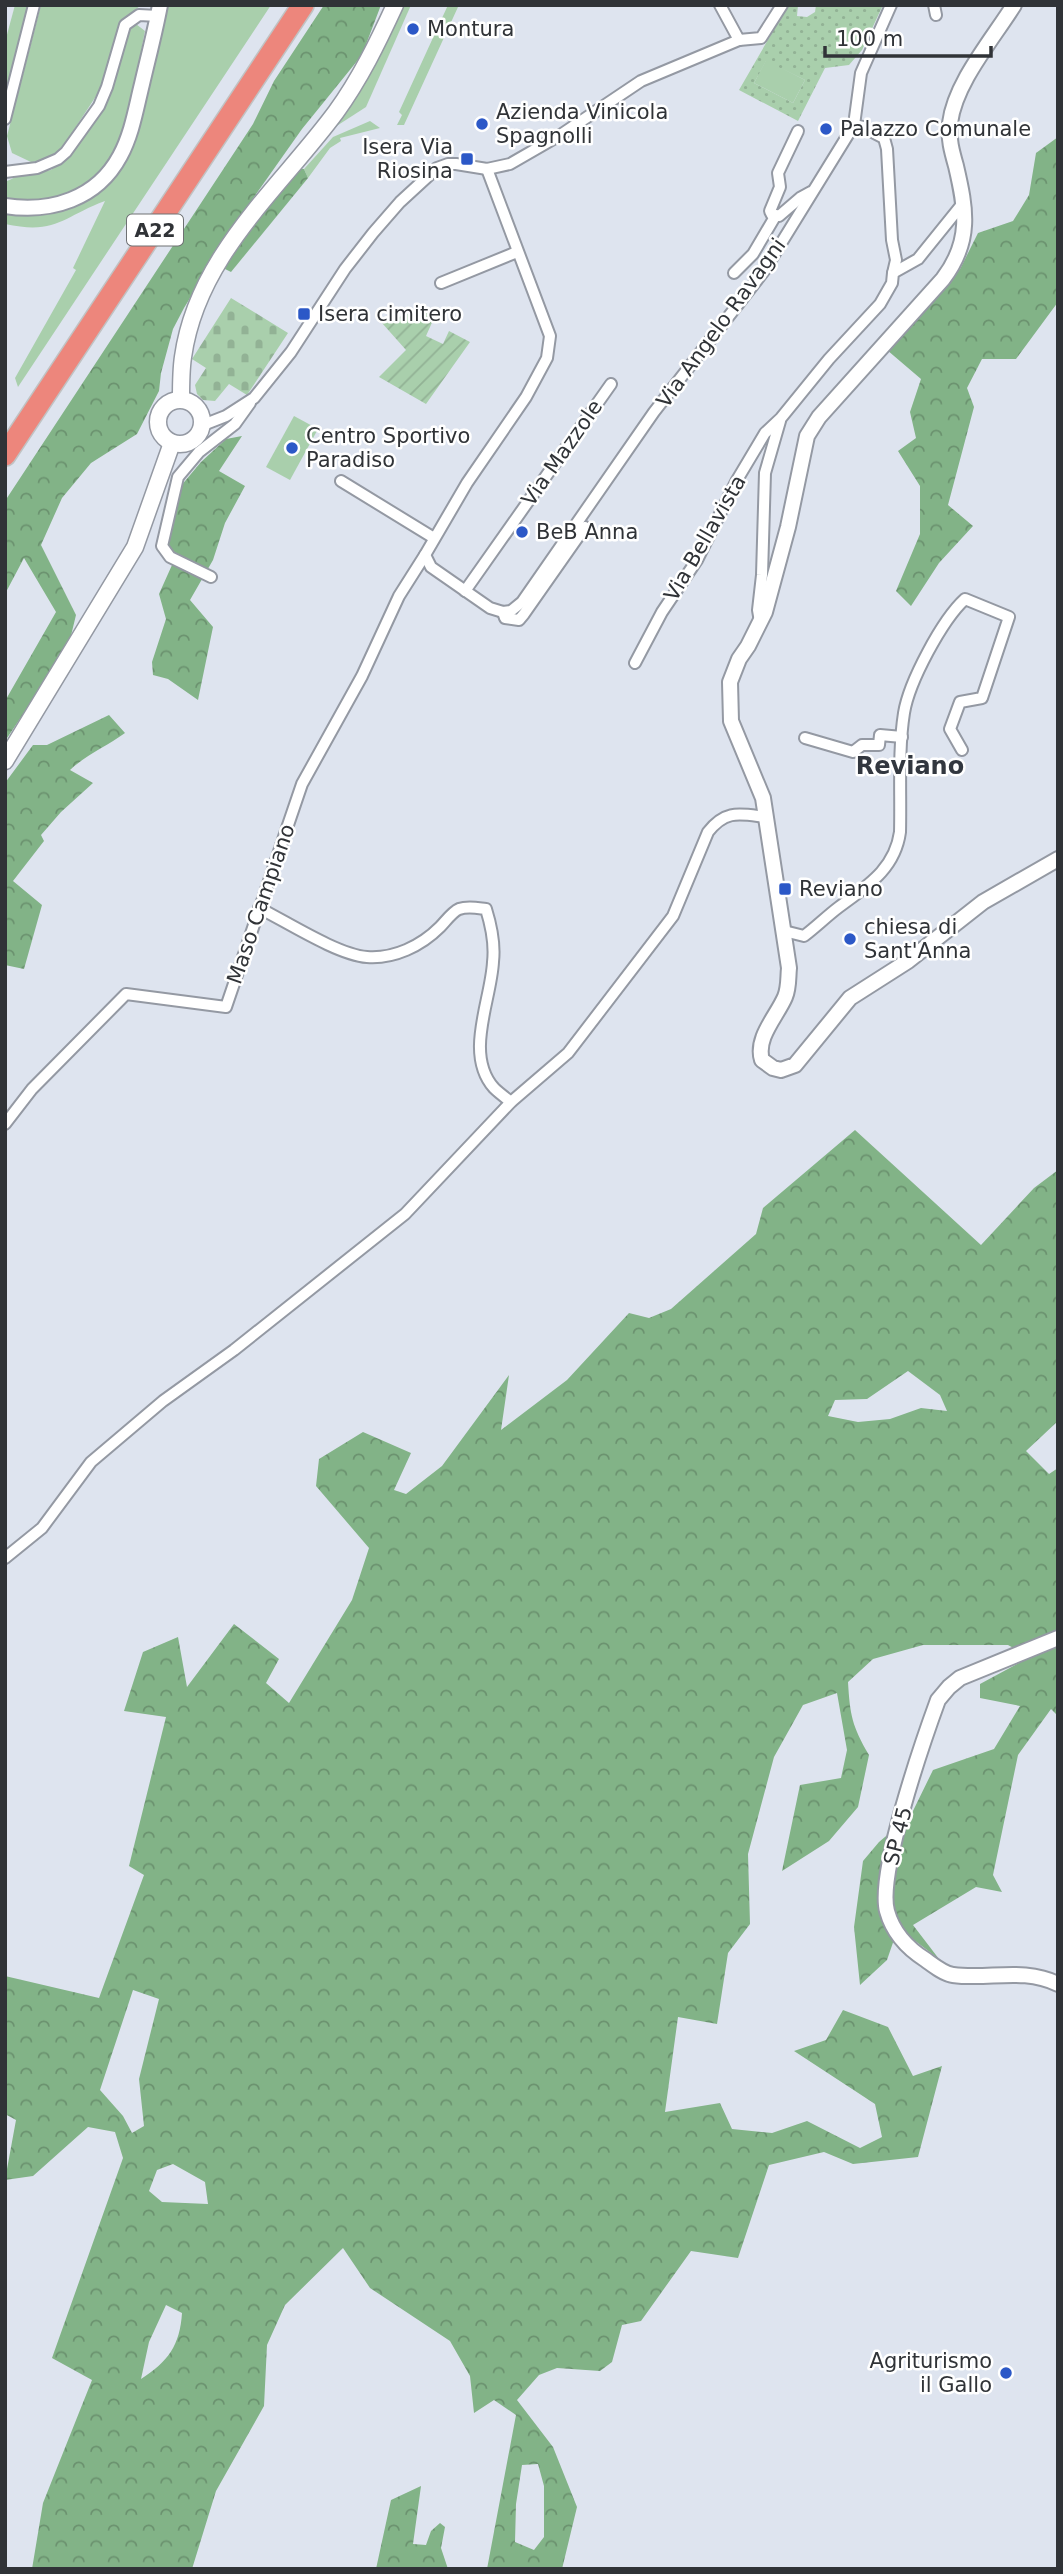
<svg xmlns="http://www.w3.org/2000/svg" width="1063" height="2574" font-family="'DejaVu Sans',sans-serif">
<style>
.grass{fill:#a9cfac}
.forest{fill:url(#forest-crowns);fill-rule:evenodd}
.cemetery{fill:url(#cemetery-stones)}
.park{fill:url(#park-dots);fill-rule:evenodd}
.garden{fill:url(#garden-furrows)}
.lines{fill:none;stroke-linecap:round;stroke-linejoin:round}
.minor-casing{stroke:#9499a3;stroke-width:14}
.tertiary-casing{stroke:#9499a3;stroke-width:18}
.secondary-casing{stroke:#9499a3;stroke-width:19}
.motorway-casing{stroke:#c1c2c3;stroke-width:24}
.minor{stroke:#fff;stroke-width:10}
.tertiary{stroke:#fff;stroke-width:14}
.secondary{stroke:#fff;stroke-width:16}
.motorway{stroke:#ed867c;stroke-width:21}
.poi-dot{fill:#2c58c7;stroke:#fff;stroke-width:2.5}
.labels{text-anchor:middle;stroke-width:5;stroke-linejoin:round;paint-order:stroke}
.shield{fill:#fff;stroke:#6e7073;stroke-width:2}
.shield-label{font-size:19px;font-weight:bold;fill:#303337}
.poi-label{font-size:21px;fill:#303337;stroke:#fff;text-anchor:start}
.street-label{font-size:21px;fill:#303337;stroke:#fff}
.quarter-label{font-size:24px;font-weight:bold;fill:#32373f;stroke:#fff}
</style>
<defs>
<pattern id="forest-crowns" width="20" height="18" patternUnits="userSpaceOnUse" patternTransform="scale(1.75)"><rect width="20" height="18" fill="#82b387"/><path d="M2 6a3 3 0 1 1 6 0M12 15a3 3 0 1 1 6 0" fill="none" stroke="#6b926f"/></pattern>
<pattern id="cemetery-stones" width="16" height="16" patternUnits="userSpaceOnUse" patternTransform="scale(1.75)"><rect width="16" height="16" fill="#a9cfac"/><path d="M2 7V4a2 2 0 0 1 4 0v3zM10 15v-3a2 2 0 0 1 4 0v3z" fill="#92b295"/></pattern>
<pattern id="park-dots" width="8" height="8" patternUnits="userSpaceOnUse" patternTransform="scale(1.75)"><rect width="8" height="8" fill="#a9cfac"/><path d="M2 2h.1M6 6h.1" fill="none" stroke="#92b295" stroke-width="1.8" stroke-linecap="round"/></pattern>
<pattern id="garden-furrows" width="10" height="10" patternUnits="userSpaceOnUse" patternTransform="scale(1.75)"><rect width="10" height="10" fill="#a9cfac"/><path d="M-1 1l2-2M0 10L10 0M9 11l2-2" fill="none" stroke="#92b295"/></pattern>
</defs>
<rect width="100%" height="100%" fill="#dee4ef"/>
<g class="grass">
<path d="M15,5H29L5,97V42Z"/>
<path d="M41,5H141L122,21L114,40L104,84L62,148L45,161L31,162L12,153L7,136Z"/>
<path d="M164,5H271L18,387L15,378L76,270L73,268L105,201C62,217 57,235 5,224V214C56,222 101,204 127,158Z"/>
<path d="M402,5H411L366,107L335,127L333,126Z"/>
<path d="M448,5L458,7L404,125H397L402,115L399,112Z"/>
<path d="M136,24L145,31C133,88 129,175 64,197C45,203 25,201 5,200V182L18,176L51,170L72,153L111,94L127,31L132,25Z"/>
<path d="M766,60L805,80L793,103L754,83Z"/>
<path d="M370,121L380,128L340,138L341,141L330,148L308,178L304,169L333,137Z"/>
<path d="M294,416L318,429L290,480L266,467Z"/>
</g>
<g class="forest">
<path d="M324,5H381L362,55L302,129L235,224L184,308L173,329L161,373L159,391L137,434L91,463L62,498L41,545L76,615L68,648L5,741V701L56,612L24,558L5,594V501L253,124L274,81Z"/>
<path d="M1058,137V302L1016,359H982L967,388L974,407L948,505L973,526L939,563L911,606L896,591L920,534V486L898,451L916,438L910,412L921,379L887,350L932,303L960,269L978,233L1013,221L1029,195L1036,153Z"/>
<path d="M298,169H304L308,178L231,272L223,268L236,245Z"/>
<path d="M242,436L219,471L245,486L225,523L213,560L190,600L213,627L198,700L168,679L153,675L152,662L166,619L159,594L172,565L157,544L175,493L201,462L226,439Z"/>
<path d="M109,715L125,733C107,746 86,755 70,770L93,783L61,812L41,835L44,841L13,881L42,905L24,969L5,965V783L33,745H47Z"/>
<path d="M855,1130L981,1245L1034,1188L1058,1170V1421L1026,1451L1049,1474L1058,1468V1716L1051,1709L1018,1755L993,1875L1002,1892L976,1887L913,1925L939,1959L898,1928L887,1960L860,1985L854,1927L863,1861L879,1842L911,1815L933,1770L994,1749L1020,1706L980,1698V1684L1030,1657L1008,1645H923L873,1659L848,1682C850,1715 852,1726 869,1755L858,1807L829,1841L782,1871L800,1785L841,1778L847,1750L837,1693L803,1705L774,1757L748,1854L750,1924L728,1953L717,2024L678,2017L665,2112L720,2103L732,2129L772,2133L807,2121L860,2148L882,2137L875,2104L794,2051L826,2040L843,2010L888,2027L913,2076L942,2066L918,2157L853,2164L824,2152L769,2165L738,2258L691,2251L641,2321L622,2325L612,2362L600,2371L557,2368L539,2375L517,2400L553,2447L577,2507L562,2569H487L516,2415L494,2400L474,2413L470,2376L450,2341L370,2288L343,2248L285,2305L267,2345L264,2406L216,2491L192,2569H32L43,2503L92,2380L52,2358L123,2158L115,2132L88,2127L33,2176L5,2180L16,2120L5,2114V1976L99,1998L144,1875L129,1866L166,1717L124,1711L143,1652L178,1637L187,1687L234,1624L279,1659L266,1683L289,1703L352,1600L369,1548L316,1486L319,1459L363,1432L411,1453L394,1490L406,1494L442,1466L509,1375L501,1430L567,1380L629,1313L649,1318L671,1309L756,1234L763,1208ZM908,1371L940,1395L947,1411L921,1408L890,1419L858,1422L828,1416L835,1400L867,1399ZM133,1990L159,1999L139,2079L144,2126L132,2133L123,2116L100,2090ZM173,2164L205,2182L208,2204L162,2202L149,2191L157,2170ZM166,2305L182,2313C180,2345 168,2362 141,2379L149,2342ZM538,2464L544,2486V2537L534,2550L515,2542L516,2504L522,2465Z"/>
<path d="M421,2486L413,2544L426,2545L431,2531L440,2523L445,2527L441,2548L448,2569H376L391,2500Z"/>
</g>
<path class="cemetery" d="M231,298L288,333L247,395L229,384L215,401L203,400L197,394L195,385L206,368L192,359Z"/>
<path class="park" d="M788,5H798L797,16L807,17L815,12L816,5H883L862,50L849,65L825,68L798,121L739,90ZM766,61L805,80L793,103L754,83Z"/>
<path class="garden" d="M421,309L434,318L426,336L443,344L449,331L470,342L426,404L379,377L406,350L382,323Z"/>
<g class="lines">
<defs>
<g id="minor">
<path d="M720,5L739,40"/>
<path d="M934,5L936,15"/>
<path d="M5,119L34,5"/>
<path d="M854,125L863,127L884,138L887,149L892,240L896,260L893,273"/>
<path d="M798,131L778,173L780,187L770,211L772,215L779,216L800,198L811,192"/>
<path d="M5,172L37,168L58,159L66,152L99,106L107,87L125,25L139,15L158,16"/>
<path d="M734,273L753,254L776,215"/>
<path d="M441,283L517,252"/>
<path d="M203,425L226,416L254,398L291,352L345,269L373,233L400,202L437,168L448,164H456L487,169L510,164L562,134L641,81L739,40L761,38L782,5"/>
<path d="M341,481L434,538"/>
<path d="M425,555L431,567L490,608L503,612L511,611L522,602L654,412L764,271L854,125L861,73L891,5"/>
<path d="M211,577L170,557L162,546L178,477L199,452L235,424L250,403"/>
<path d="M465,591L611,384"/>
<path d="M503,612L505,618L519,620L524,614L585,527"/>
<path d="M760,622L758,610L762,575L765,473L780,421"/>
<path d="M635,663L662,612L697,560L737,480L765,433L781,418L829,359L880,304L892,283L893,273L918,259L964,202"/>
<path d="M805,738L853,752L862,745H879L880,735L902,737"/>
<path d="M259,908C287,922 338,955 367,957C394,959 421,946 440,927C445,922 452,912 459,909C468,906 477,908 486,909C491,925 495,945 493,962C491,1001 464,1054 494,1088C499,1093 506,1098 511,1102"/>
<path d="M784,931L804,936C816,927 827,916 839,907C867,886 895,869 900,832C901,793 898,751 904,713C909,682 942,620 965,599L1009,617L982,698L960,702L950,729L962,750"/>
<path d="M5,1124L32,1089L126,994L226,1007L302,784L362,676L399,596L425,555L467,483L526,397L547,358L550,336L487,169"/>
<path d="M5,1558L42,1528L91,1462L163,1401L234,1350L405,1214L511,1102L568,1053L673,916L708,832C726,809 740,814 766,817"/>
</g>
<g id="tertiary">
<path d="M1014,5C992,40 955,83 950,123C948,138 952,152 956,166C966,209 972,241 943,279L819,417L807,436L788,527L765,612L748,646L739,659L730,682L731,721L763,798L789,968C788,977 789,988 785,997C777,1016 755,1038 762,1060L773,1068L781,1070L795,1065L850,998L908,961L983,902L1058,859"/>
<path d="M5,206C51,213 97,199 120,156C132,134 136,108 142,84C148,58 155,32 160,5"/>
<path d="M1058,1638L960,1678L949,1687L938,1700C923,1741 877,1874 887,1911C893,1933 907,1948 926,1960C933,1965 944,1974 953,1975C989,1980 1023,1967 1058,1984"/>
</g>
<g id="secondary">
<path d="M181,399C181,385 181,370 183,357C197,256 279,189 336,112C360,79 378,42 395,5"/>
<circle cx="180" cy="422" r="22"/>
<path d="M5,761L135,547L172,443"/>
</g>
<path id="motorway" d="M5,455L303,5"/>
</defs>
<use href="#minor" class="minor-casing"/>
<use href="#tertiary" class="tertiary-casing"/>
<use href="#secondary" class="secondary-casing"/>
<use href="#motorway" class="motorway-casing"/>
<use href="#minor" class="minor"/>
<use href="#tertiary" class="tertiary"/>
<use href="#secondary" class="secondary"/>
<use href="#motorway" class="motorway"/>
</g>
<g class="poi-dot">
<circle cx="413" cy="29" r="7"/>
<circle cx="482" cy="124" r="7"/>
<circle cx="826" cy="129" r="7"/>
<rect x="460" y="152" width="14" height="14" rx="3.5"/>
<rect x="297" y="307" width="14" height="14" rx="3.5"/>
<circle cx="292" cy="448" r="7"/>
<circle cx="522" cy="532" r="7"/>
<rect x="778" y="882" width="14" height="14" rx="3.5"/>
<circle cx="850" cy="939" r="7"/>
<circle cx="1006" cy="2373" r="7"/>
</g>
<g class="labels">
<rect class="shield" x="127" y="214.5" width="56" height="31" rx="5"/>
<g class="shield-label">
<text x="155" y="237">A22</text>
</g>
<g class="poi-label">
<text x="427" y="36">Montura</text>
<text x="496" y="119">Azienda Vinicola<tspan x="496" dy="24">Spagnolli</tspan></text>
<text x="840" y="136">Palazzo Comunale</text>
<text x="453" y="154" text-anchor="end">Isera Via<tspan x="453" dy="24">Riosina</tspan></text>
<text x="318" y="321">Isera cimitero</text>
<text x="306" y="443">Centro Sportivo<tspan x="306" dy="24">Paradiso</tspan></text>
<text x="536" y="539">BeB Anna</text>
<text x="799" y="896">Reviano</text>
<text x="864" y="934">chiesa di<tspan x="864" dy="24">Sant'Anna</tspan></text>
<text x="992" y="2368" text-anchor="end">Agriturismo<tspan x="992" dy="24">il Gallo</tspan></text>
</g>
<g class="street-label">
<text transform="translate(721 323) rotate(-54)" y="7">Via Angelo Ravagni</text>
<text transform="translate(562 453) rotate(-55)" y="7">Via Mazzole</text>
<text transform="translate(705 538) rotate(-60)" y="7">Via Bellavista</text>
<text transform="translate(261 904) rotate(-71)" y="7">Maso Campiano</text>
<text transform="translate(898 1836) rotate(-76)" y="7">SP 45</text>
</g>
<g class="quarter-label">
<text x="910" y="774">Reviano</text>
</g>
</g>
<rect width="1063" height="2574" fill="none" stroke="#303337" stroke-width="14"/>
<path d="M825 46v10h166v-10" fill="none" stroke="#303337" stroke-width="3.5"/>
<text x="836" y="46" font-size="21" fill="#303337" stroke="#ffffff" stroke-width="5" paint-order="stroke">100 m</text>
</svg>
